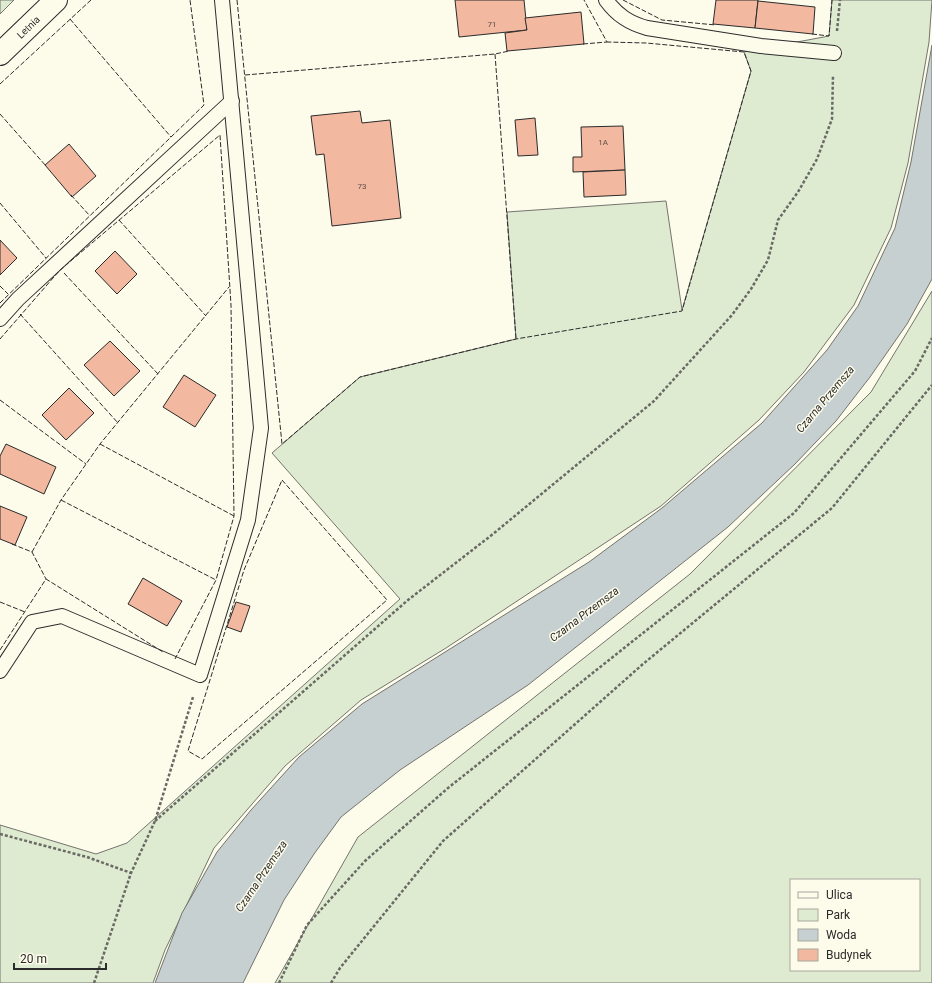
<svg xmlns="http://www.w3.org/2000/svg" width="932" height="983" font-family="Roboto,sans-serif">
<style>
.green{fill:#deebd1;stroke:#74746e;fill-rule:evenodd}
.water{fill:#c7d0d0;stroke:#74746e}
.building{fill:#f2b8a0;stroke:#2b2b2b}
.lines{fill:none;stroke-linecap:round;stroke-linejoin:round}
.service-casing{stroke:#2b2b2b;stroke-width:16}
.minor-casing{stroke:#2b2b2b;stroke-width:24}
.path{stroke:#6a6964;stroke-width:2.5;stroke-dasharray:3 2;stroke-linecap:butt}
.service{stroke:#fdfbea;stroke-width:14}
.minor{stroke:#fdfbea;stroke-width:22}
.fence{stroke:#2b2b2b;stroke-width:1;stroke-dasharray:5 2;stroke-linecap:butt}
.labels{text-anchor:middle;stroke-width:3;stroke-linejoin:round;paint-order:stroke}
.number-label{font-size:8px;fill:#5d4e48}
.street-label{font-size:10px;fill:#2b2b2b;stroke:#fdfbea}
.water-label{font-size:11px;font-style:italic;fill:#2b2b2b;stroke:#fdfbea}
</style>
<rect width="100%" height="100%" fill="#fdfbea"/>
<g class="green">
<path d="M0,0H14L0,14Z"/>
<path d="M832,0H932L929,42L908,163L891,228L854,305L804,372L759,420L661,506L446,648L361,700L285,766L214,848L165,950L153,983H0V825L96,854L127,843L400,599L272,453L360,377L516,339L507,212L666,201L682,310L751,71L744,52L829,36Z"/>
<path d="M932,291V983H275L358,837L690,574L871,392ZM791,880H919V970H791Z"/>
</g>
<path class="water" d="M932,45V279L907,324L870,377L836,421L795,464L728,527L528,685L400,770L341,817L314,854L284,900L243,983H155L182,913L217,852L251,810L299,757L362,704L589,562L662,508L762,423L827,350L858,306L895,228L911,162Z"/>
<g class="building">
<path d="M455,0H524L527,30L459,37Z"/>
<path d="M716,0H758L755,28L713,24Z"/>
<path d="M758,1L815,7L813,34L755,28Z"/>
<path d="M581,12L584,44L507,51L505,33L527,30L525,18Z"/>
<path d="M360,111L362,123L390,120L401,218L332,226L324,154L316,155L311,116Z"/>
<path d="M535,118L538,155L518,156L515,120Z"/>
<path d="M623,126L625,170L573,172V157H582L581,127Z"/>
<path d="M69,144L96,176L72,197L45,165Z"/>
<path d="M625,170L626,195L584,197L583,172Z"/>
<path d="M0,240L17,258L0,275Z"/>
<path d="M115,251L137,274L117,294L95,271Z"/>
<path d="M110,341L140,371L114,396L84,365Z"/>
<path d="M184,375L216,395L195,427L163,407Z"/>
<path d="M69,388L94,413L66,440L42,415Z"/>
<path d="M6,444L56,467L44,494L0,474V456Z"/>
<path d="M0,506L27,517L15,545L0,539Z"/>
<path d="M143,578L182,601L167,626L128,604Z"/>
<path d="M236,602L250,606L241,632L227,627Z"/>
</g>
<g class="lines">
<defs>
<g id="service">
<path d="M606,0C617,15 629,23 647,28L761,46L834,53"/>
<path d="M0,319L18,299L232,101"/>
<path d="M0,671L32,622L62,616L200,675L248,520L261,428L222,0"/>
</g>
<g id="minor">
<path id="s1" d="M0,54L56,0"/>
</g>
</defs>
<use href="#service" class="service-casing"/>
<use href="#minor" class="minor-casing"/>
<g class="path">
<path d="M837,31L840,0"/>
<path d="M155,821L408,600L493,534L654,401L732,315L751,289L768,260L778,220L798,192L817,159L832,119L833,76"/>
<path d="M0,834L87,857L131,873"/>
<path d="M94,983L131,873L155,821L193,697"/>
<path d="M279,983L307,925L365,861L448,788L794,513L915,371L932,338"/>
<path d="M331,983L340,968L443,841L643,664L832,508L932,385"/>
</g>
<use href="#service" class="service"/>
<use href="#minor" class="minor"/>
<g class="fence">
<path d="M237,0L282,444L360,377L516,339L682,311L751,71L744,52L646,43L607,42"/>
<path d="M623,0L662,20L716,25"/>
<path d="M70,19L171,137"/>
<path d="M812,34L829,36L832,0"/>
<path d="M583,44L607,42L584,0"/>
<path d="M495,54L516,339"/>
<path d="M245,75L495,54L509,51"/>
<path d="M0,84L91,0"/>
<path d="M0,114L46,166"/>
<path d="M71,195L90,216"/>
<path d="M0,203L46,258"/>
<path d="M119,220L206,316"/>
<path d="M64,273L158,374"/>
<path d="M0,286L8,294"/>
<path d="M0,303L204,105L190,0"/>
<path d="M20,314L118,423"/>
<path d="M0,339L60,270L220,135L231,305L234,516L216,580L175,659"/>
<path d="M0,400L86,464"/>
<path d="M100,444L234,516"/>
<path d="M282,480L387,600L202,759L188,751L244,570Z"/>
<path d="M61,500L216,580"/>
<path d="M12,544L32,552L46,579"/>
<path d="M32,552L61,500L100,444L229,287"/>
<path d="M0,602L25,612"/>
<path d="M0,650L46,579L163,652"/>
</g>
</g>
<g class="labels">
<g class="number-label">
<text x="492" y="27">71</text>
<text x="603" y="145">1A</text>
<text x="362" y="189">73</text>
</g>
<g class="street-label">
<text dy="4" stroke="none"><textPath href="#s1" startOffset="39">Letnia</textPath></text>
</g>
<g class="water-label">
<text transform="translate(825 399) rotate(-50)" y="4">Czarna Przemsza</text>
<text transform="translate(584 614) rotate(-37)" y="4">Czarna Przemsza</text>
<text transform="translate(261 876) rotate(-56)" y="4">Czarna Przemsza</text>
</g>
</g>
<rect x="790" y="879" width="130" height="92" fill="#fdfbea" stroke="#a9a89e"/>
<rect x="798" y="892" width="20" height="6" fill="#fdfbea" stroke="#a9a89e"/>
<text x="826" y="899" font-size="12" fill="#2b2b2b">Ulica</text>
<rect x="798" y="909" width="20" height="12" fill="#deebd1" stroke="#a9a89e"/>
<text x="826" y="919" font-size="12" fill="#2b2b2b">Park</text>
<rect x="798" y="929" width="20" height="12" fill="#c7d0d0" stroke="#a9a89e"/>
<text x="826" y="939" font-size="12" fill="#2b2b2b">Woda</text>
<rect x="798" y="949" width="20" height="12" fill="#f2b8a0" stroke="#a9a89e"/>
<text x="826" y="959" font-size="12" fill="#2b2b2b">Budynek</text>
<path d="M14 963v6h92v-6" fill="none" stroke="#2b2b2b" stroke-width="2"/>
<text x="20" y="963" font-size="12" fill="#2b2b2b" stroke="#fdfbea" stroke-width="3" paint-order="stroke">20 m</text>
</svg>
